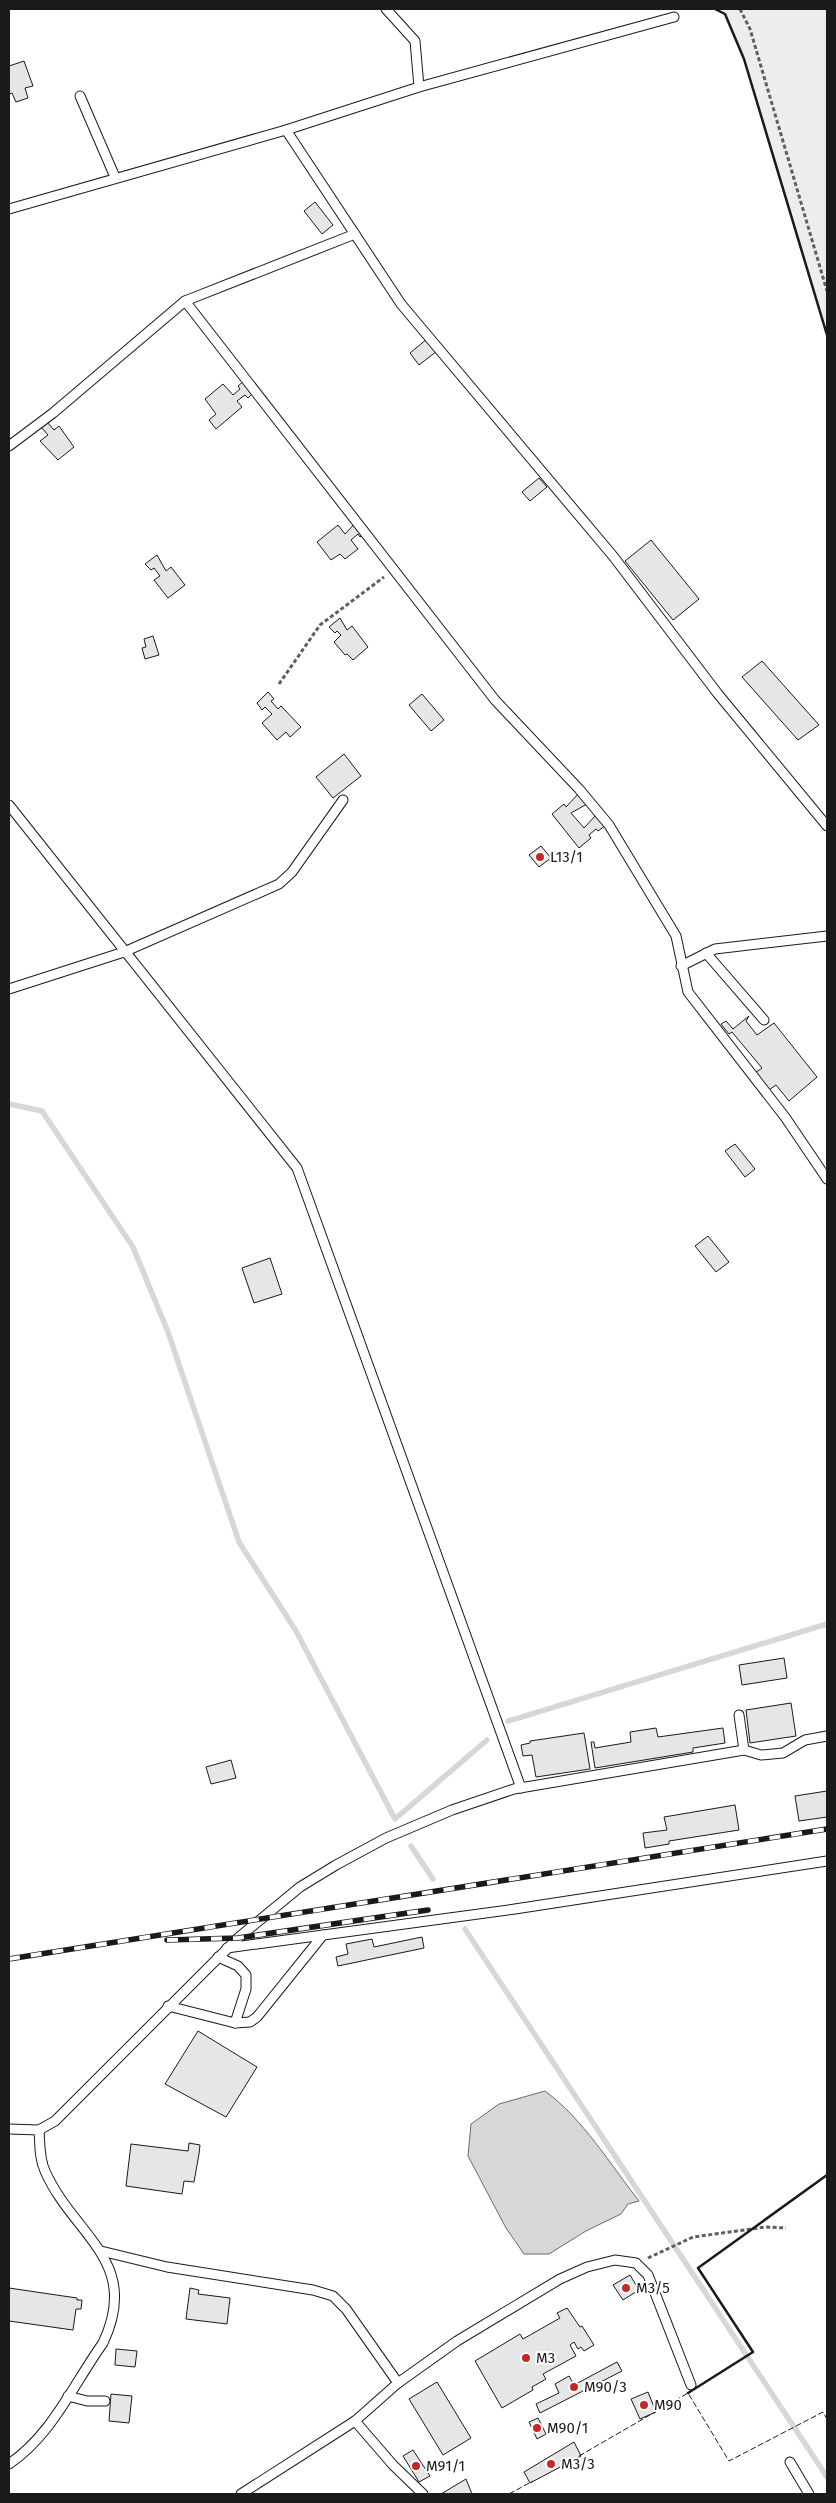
<svg xmlns="http://www.w3.org/2000/svg" width="836" height="2503" font-family="'Fira Sans',sans-serif">
<style>
.built{fill:#ededed;stroke:#6a6a6a}
.water{fill:#d7d7d7;stroke:#6a6a6a}
.lines{fill:none;stroke-linecap:round;stroke-linejoin:round}
.stream{stroke:#d7d7d7;stroke-width:5.5}
.building{fill:#e6e6e6;stroke:#1a1a1a}
.lane-casing{stroke:#1a1a1a;stroke-width:11}
.path{stroke:#5f5f5f;stroke-width:3;stroke-dasharray:4 2.5;stroke-linecap:butt}
.lane{stroke:#fff;stroke-width:9}
.rail-casing{stroke:#1a1a1a;stroke-width:5.5}
.rail{stroke:#fff;stroke-width:4;stroke-dasharray:11;stroke-linecap:butt}
.fence{stroke:#1a1a1a;stroke-width:1;stroke-dasharray:6 2.5;stroke-linecap:butt}
.wall{stroke:#1a1a1a;stroke-width:2.5}
.poi-dot{fill:#c62828;stroke:#fff;stroke-width:2}
.labels{text-anchor:middle;stroke-width:4;stroke-linejoin:round;paint-order:stroke}
.poi-label{font-size:15px;fill:#1a1a1a;stroke:#fff;text-anchor:start}
</style>
<rect width="100%" height="100%" fill="#fff"/>
<path class="built" d="M715,9H827V335L744,59L725,14Z"/>
<path class="water" d="M545,2091C583,2119 610,2164 639,2201L628,2204L621,2214L586,2231L549,2254H524L506,2228L468,2156L471,2124L499,2104Z"/>
<g class="lines">
<g class="stream">
<path d="M9,1104L42,1111L133,1247L168,1332L239,1542L296,1631L395,1819L487,1740"/>
<path d="M508,1721L827,1624"/>
<path d="M411,1846L433,1879"/>
<path d="M465,1929L827,2477"/>
</g>
</g>
<g class="building">
<path d="M24,61L33,86L25,88L28,98L16,102L12,93L9,94V66Z"/>
<path d="M315,202L333,225L322,234L304,211Z"/>
<path d="M427,339L437,351L419,365L410,353Z"/>
<path d="M245,380L254,392L248,398L245,395L237,401L242,407L216,429L209,420L216,414L205,399L223,384L233,395L240,389L238,386Z"/>
<path d="M47,422L54,430L59,426L74,447L58,460L40,441L48,435L41,427Z"/>
<path d="M539,478L547,487L530,501L522,492Z"/>
<path d="M358,520L367,531L360,537L358,534L351,540L358,549L345,559L340,554L331,560L317,542L338,525L345,534Z"/>
<path d="M651,540L699,599L673,620L625,561Z"/>
<path d="M157,555L166,571L171,567L185,585L168,598L154,580L160,576L154,568L151,570L145,564Z"/>
<path d="M340,618L347,630L352,626L368,647L353,660L347,654L345,655L334,642L341,635L337,631L335,633L329,627Z"/>
<path d="M153,636L159,655L145,659L142,648L146,647L144,639Z"/>
<path d="M762,661L819,725L798,740L742,677Z"/>
<path d="M268,692L274,699L271,701L278,709L281,706L301,727L290,737L286,732L277,740L262,723L272,714L265,707L262,710L257,703Z"/>
<path d="M422,694L444,720L431,731L409,705Z"/>
<path d="M344,754L361,776L333,798L316,777Z"/>
<path d="M579,793L587,804L571,813L584,828L596,815L605,826L598,831L596,829L589,835L591,838L579,848L552,814L564,804L566,807Z"/>
<path d="M541,846L551,858L539,867L529,855Z"/>
<path d="M749,1016L746,1021L757,1035L774,1023L817,1077L789,1101L776,1085L769,1090L755,1073L762,1068L732,1032L729,1034L721,1024L726,1021L733,1029Z"/>
<path d="M735,1144L755,1169L745,1177L725,1151Z"/>
<path d="M708,1236L729,1262L716,1272L695,1246Z"/>
<path d="M270,1258L282,1294L254,1303L242,1268Z"/>
<path d="M784,1658L787,1678L742,1685L739,1665Z"/>
<path d="M791,1703L796,1736L750,1743L746,1710Z"/>
<path d="M656,1728L658,1737L723,1728L725,1743L693,1748V1752L595,1768L591,1742H594L595,1748L631,1742L630,1732Z"/>
<path d="M584,1733L590,1769L536,1777L532,1755L523,1756L521,1745L530,1743V1741Z"/>
<path d="M231,1760L236,1778L211,1784L206,1767Z"/>
<path d="M827,1791V1817L799,1821L795,1796Z"/>
<path d="M735,1805L739,1830L669,1841V1844L645,1848L643,1833L667,1830L664,1817Z"/>
<path d="M422,1937L424,1948L338,1966L336,1957L348,1954L346,1944L372,1939L374,1947Z"/>
<path d="M198,2031L257,2067L226,2117L165,2084Z"/>
<path d="M189,2143L200,2145L199,2154L194,2182L184,2181L182,2194L126,2186L131,2144L188,2151Z"/>
<path d="M630,2275L639,2290L623,2300L613,2285Z"/>
<path d="M9,2288L77,2298V2300H82L81,2309H76L73,2330L9,2321Z"/>
<path d="M190,2288L199,2290L198,2294L230,2298L227,2324L186,2319Z"/>
<path d="M567,2308L580,2327L582,2326L594,2345L584,2351L581,2347L578,2349L574,2342L570,2345L576,2356L543,2374L546,2379L532,2387L533,2390L502,2408L475,2361L520,2334L523,2339L560,2318L557,2313Z"/>
<path d="M116,2349L137,2351L135,2367L115,2365Z"/>
<path d="M617,2362L622,2371L540,2413L536,2404L559,2393L555,2384L569,2376L574,2385Z"/>
<path d="M437,2382L471,2438L443,2455L409,2399Z"/>
<path d="M648,2392L656,2412L640,2419L631,2399Z"/>
<path d="M111,2394L132,2396L129,2423L109,2421Z"/>
<path d="M538,2418L546,2434L537,2439L529,2422Z"/>
<path d="M574,2442L581,2456L530,2483L524,2472Z"/>
<path d="M413,2450L430,2476L419,2482L403,2456Z"/>
<path d="M466,2479L472,2494H441Z"/>
</g>
<g class="lines">
<defs>
<g id="lane">
<path d="M386,9L415,41L419,87"/>
<path d="M80,96L115,177"/>
<path d="M286,130L401,304L613,556L718,694L827,826"/>
<path d="M9,209L286,130L419,87L674,17"/>
<path d="M185,301L495,700L579,789L609,825L676,936L688,992L785,1117L827,1179"/>
<path d="M9,446L53,413L185,301L355,234"/>
<path d="M9,805L297,1168L521,1788"/>
<path d="M706,953L764,1020"/>
<path d="M681,966L715,949L827,936"/>
<path d="M9,989L124,952L279,884L292,872L343,800"/>
<path d="M739,1715L744,1750"/>
<path d="M227,1948L515,1909L827,1861"/>
<path d="M168,2006L235,2023L246,1989V1975L238,1966L218,1957"/>
<path d="M235,2023L250,2022L257,2017L323,1935"/>
<path d="M9,2129L39,2130C40,2143 39,2158 45,2171C73,2235 142,2261 103,2343C73,2385 52,2435 9,2464"/>
<path d="M39,2130L55,2121L238,1938L300,1887L336,1865L386,1838L452,1810L514,1789L744,1750L761,1755L783,1753L805,1740L827,1736"/>
<path d="M101,2251L167,2267L313,2290L333,2296L346,2309L398,2383"/>
<path d="M68,2396L87,2401H105"/>
<path d="M355,2421L393,2465L423,2494"/>
<path d="M790,2462L809,2494"/>
<path d="M241,2494L355,2421L398,2383L457,2341L560,2279L587,2267L615,2260L636,2263L648,2275L691,2385"/>
</g>
</defs>
<use href="#lane" class="lane-casing"/>
<g class="path">
<path d="M740,9L750,29L827,291"/>
<path d="M279,684L320,625L384,577"/>
<path d="M648,2258L693,2237L766,2227L786,2228"/>
</g>
<use href="#lane" class="lane"/>
<defs>
<g id="rail">
<path d="M167,1940L238,1938L428,1910"/>
<path d="M9,1959L827,1829"/>
</g>
</defs>
<use href="#rail" class="rail-casing"/>
<use href="#rail" class="rail"/>
<g class="fence">
<path d="M715,9L725,14L744,59L827,335"/>
<path d="M579,2456L688,2393L729,2461L823,2412L827,2419"/>
<path d="M509,2494L533,2481"/>
</g>
<g class="wall">
<path d="M715,9L725,14L744,59L827,335"/>
<path d="M688,2393L753,2352L698,2268L827,2175"/>
</g>
</g>
<g class="poi-dot">
<circle cx="540" cy="857" r="5"/>
<circle cx="626" cy="2288" r="5"/>
<circle cx="526" cy="2358" r="5"/>
<circle cx="574" cy="2387" r="5"/>
<circle cx="644" cy="2405" r="5"/>
<circle cx="537" cy="2428" r="5"/>
<circle cx="551" cy="2464" r="5"/>
<circle cx="416" cy="2466" r="5"/>
</g>
<g class="labels">
<g class="poi-label">
<text x="550" y="862">L13/1</text>
<text x="636" y="2293">M3/5</text>
<text x="536" y="2363">M3</text>
<text x="584" y="2392">M90/3</text>
<text x="654" y="2410">M90</text>
<text x="547" y="2433">M90/1</text>
<text x="561" y="2469">M3/3</text>
<text x="426" y="2471">M91/1</text>
</g>
</g>
<rect width="836" height="2503" fill="none" stroke="#1a1a1a" stroke-width="20"/>
</svg>
